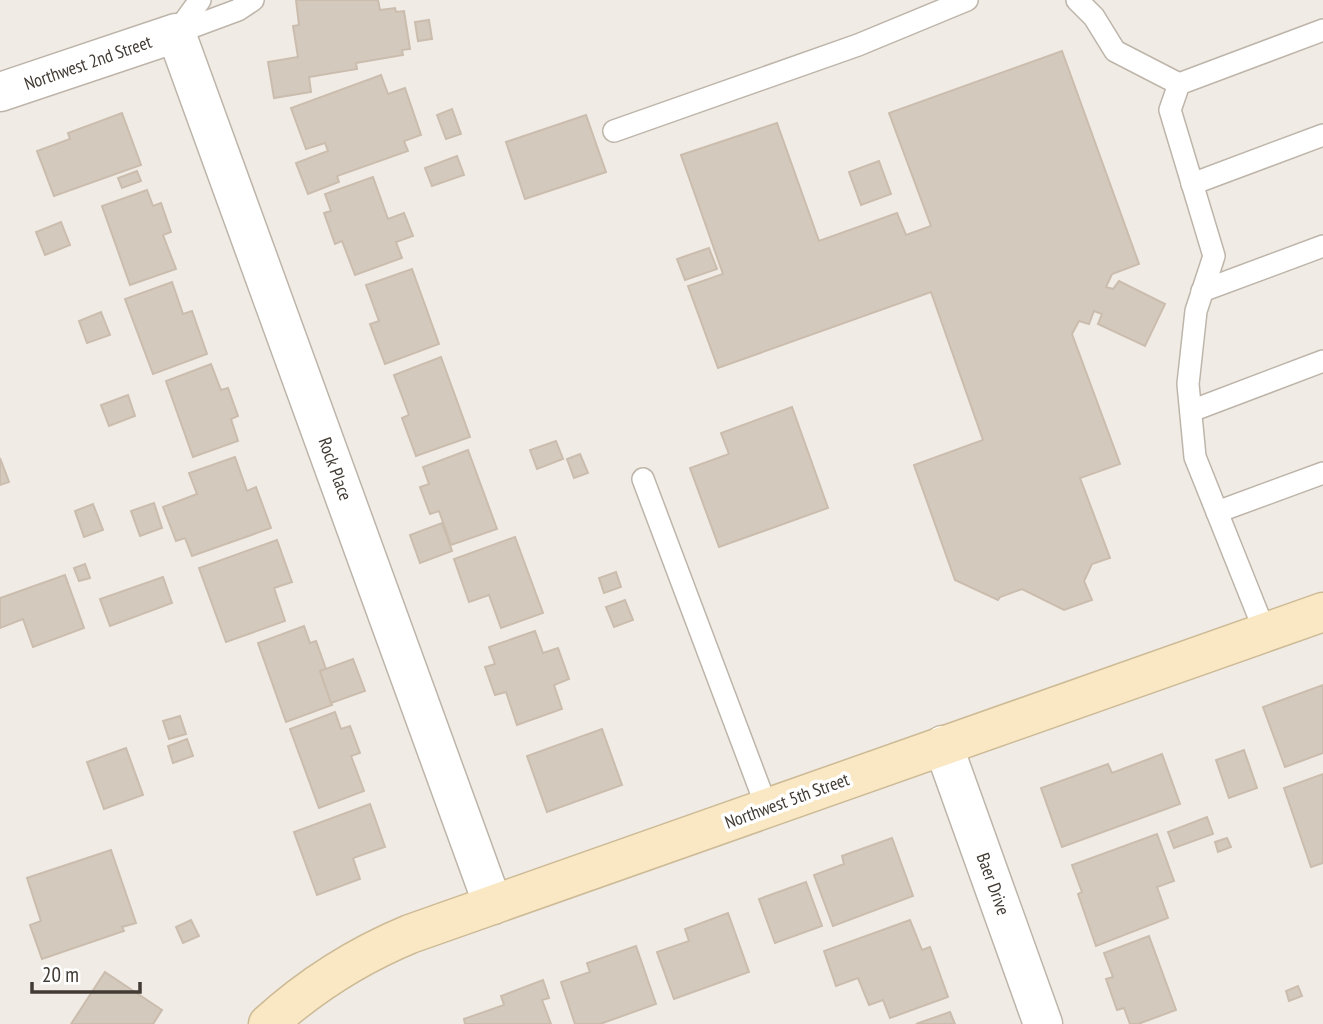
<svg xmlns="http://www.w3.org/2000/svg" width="1323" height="1024" font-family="'PT Sans Narrow',sans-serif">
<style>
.building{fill:#d4c9bd;stroke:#cbbdae;stroke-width:2}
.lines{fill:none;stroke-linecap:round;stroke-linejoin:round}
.lane-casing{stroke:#beb5aa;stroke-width:24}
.street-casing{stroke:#beb5aa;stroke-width:41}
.secondary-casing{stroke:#cdba96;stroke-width:41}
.lane{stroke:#fff;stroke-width:21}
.street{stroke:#fff;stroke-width:38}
.secondary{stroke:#fae8c4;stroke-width:38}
.labels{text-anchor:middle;stroke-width:7;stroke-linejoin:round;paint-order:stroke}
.street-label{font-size:18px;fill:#423b34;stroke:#fff}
</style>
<rect width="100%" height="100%" fill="#f0ebe4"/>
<g class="building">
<path d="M296,0H378L380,10L395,8L396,12L404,11L410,49L402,50L403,55L356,63L357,69L309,77L311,92L274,98L268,62L298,57L293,26L299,25Z"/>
<path d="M429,20L432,39L418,41L415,22Z"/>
<path d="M1062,51L1139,264L1112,274L1106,287L1113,289L1119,281L1165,304L1145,346L1098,324L1102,314L1094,311L1089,324L1079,321L1072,334L1120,464L1080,478L1110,558L1092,564L1084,581L1092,600L1064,610L1022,589L1000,597L998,600L955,580L914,465L983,440L931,292L718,368L688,286L723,274L681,155L777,123L819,241L897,213L906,235L931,226L889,113Z"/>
<path d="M381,75L388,94L405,88L421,135L404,141L408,151L337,176L339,182L308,194L296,163L328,151L325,143L306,149L291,108Z"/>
<path d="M452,109L461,134L446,139L437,115Z"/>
<path d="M122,113L141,165L54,196L37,151L70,139L68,133Z"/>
<path d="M586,115L606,172L525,199L506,142Z"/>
<path d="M457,156L464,175L432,186L425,168Z"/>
<path d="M879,161L891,194L861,205L849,172Z"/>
<path d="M137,171L141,181L122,188L118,178Z"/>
<path d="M373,177L388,219L404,213L413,236L396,242L402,258L355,275L342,241L335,244L324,213L331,211L325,194Z"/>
<path d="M147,190L153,206L161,203L171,232L163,235L176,269L130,285L102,206Z"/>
<path d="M61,222L70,245L45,255L36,232Z"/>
<path d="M709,248L717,269L685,280L677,259Z"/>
<path d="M412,269L439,344L385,364L370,324L379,321L366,285Z"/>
<path d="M172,282L183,314L192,311L207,354L153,374L125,299Z"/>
<path d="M101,312L110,335L87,343L79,321Z"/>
<path d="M441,357L470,437L416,456L402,418L409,415L394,375Z"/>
<path d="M211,364L221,390L228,388L238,416L231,419L238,441L193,457L166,381Z"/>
<path d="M128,395L135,416L109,426L101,405Z"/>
<path d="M792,407L828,508L719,547L690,468L729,454L721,433Z"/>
<path d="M556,441L563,459L537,469L530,450Z"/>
<path d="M468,450L497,529L451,545L439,511L430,514L420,487L429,484L423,467Z"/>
<path d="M580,454L588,473L574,478L567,459Z"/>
<path d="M235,457L247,491L256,487L271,528L192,556L185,538L176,541L163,507L197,494L189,473Z"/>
<path d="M0,458L9,482L0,485Z"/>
<path d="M154,503L162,528L140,536L131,511Z"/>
<path d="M93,504L103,530L84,537L75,511Z"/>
<path d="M442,523L452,551L420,563L410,535Z"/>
<path d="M515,537L543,613L501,628L489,595L469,602L454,559Z"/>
<path d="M277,540L292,582L274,588L285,621L226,642L199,568Z"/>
<path d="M85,564L90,578L79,581L74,568Z"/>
<path d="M616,572L621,587L604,593L599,578Z"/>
<path d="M65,575L84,628L33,647L23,619L0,628V598Z"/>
<path d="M163,577L172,603L110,626L100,599Z"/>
<path d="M625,600L633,620L614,627L606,607Z"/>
<path d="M304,626L310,643L316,641L326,669L320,671L332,705L286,722L258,643Z"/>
<path d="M535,631L543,653L558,648L569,679L554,685L562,709L517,725L506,692L495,695L485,667L495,664L489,647Z"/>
<path d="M353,659L365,691L331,703L320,671Z"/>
<path d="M1323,685V753L1285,767L1263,707Z"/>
<path d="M335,712L341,729L350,726L360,753L351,756L364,791L319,808L290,729Z"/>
<path d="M180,716L186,734L169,739L163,721Z"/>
<path d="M602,729L622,785L547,812L527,756Z"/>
<path d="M187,739L193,756L173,763L168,746Z"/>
<path d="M126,748L143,795L104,809L87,762Z"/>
<path d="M1244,750L1257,788L1229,798L1216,760Z"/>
<path d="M1162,754L1180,804L1062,847L1041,788L1108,764L1112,773Z"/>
<path d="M1323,774V863L1311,867L1284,788Z"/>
<path d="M370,804L385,847L353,858L360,879L317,895L294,832Z"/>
<path d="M1207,817L1213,834L1174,848L1168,832Z"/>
<path d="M1157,834L1174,881L1157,887L1168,918L1096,946L1078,894L1082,892L1072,865Z"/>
<path d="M892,838L913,896L833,926L814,875L844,864L842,856Z"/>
<path d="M1227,838L1231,847L1218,852L1215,842Z"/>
<path d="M111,850L136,923L122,927L124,931L42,959L30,925L41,921L27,878Z"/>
<path d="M806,882L822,926L775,943L759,899Z"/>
<path d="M728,913L749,972L674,999L657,952L689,941L685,929Z"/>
<path d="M191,920L199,936L183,943L176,927Z"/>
<path d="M910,920L922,950L930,947L948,997L890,1018L883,1000L869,1005L858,978L836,986L824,951Z"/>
<path d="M1149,936L1176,1010L1138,1024H1130L1124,1008L1117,1010L1106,979L1113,977L1104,953Z"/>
<path d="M636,946L656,1004L600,1024H575L561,982L590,972L587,963Z"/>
<path d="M105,972L162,1010L153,1024H71Z"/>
<path d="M543,980L549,998L542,1000L551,1024H465L464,1019L504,1005L501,996Z"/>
<path d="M1298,986L1302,996L1289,1001L1286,991Z"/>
<path d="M950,1012L955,1024H916Z"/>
</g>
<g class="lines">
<defs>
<g id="lane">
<path d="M1077,0L1094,17L1115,51L1179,84"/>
<path d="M176,33L238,10L253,0"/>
<path d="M176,33L200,0"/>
<path d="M614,131L858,45L967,0"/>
<path d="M1192,184L1323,135"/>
<path d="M1202,291L1323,246"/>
<path d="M1191,411L1323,361"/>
<path d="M643,479L767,808"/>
<path d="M1217,512L1323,473"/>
<path d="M1265,632L1195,457L1188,384L1196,311L1214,256L1170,110L1179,84L1323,30"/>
</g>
<g id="street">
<path d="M0,92L176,33L493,905"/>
<path d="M943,745L1043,1024"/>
</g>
<path id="secondary" d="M268,1024C311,985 357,956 410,934L1323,612"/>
</defs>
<use href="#lane" class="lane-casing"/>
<use href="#street" class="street-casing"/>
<use href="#secondary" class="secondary-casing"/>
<use href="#lane" class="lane"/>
<use href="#street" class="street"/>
<use href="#secondary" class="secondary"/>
</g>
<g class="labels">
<g class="street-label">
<text transform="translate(88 63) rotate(-19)" y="6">Northwest 2nd Street</text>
<text transform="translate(335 469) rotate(70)" y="6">Rock Place</text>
<text transform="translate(787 801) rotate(-20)" y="6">Northwest 5th Street</text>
<text transform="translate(993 884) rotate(70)" y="6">Baer Drive</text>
</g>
</g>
<path d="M32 982v10h108v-10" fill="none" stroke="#423b34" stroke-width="3.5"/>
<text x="42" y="982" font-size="21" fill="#423b34" stroke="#ffffff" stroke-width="5" paint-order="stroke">20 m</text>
</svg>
